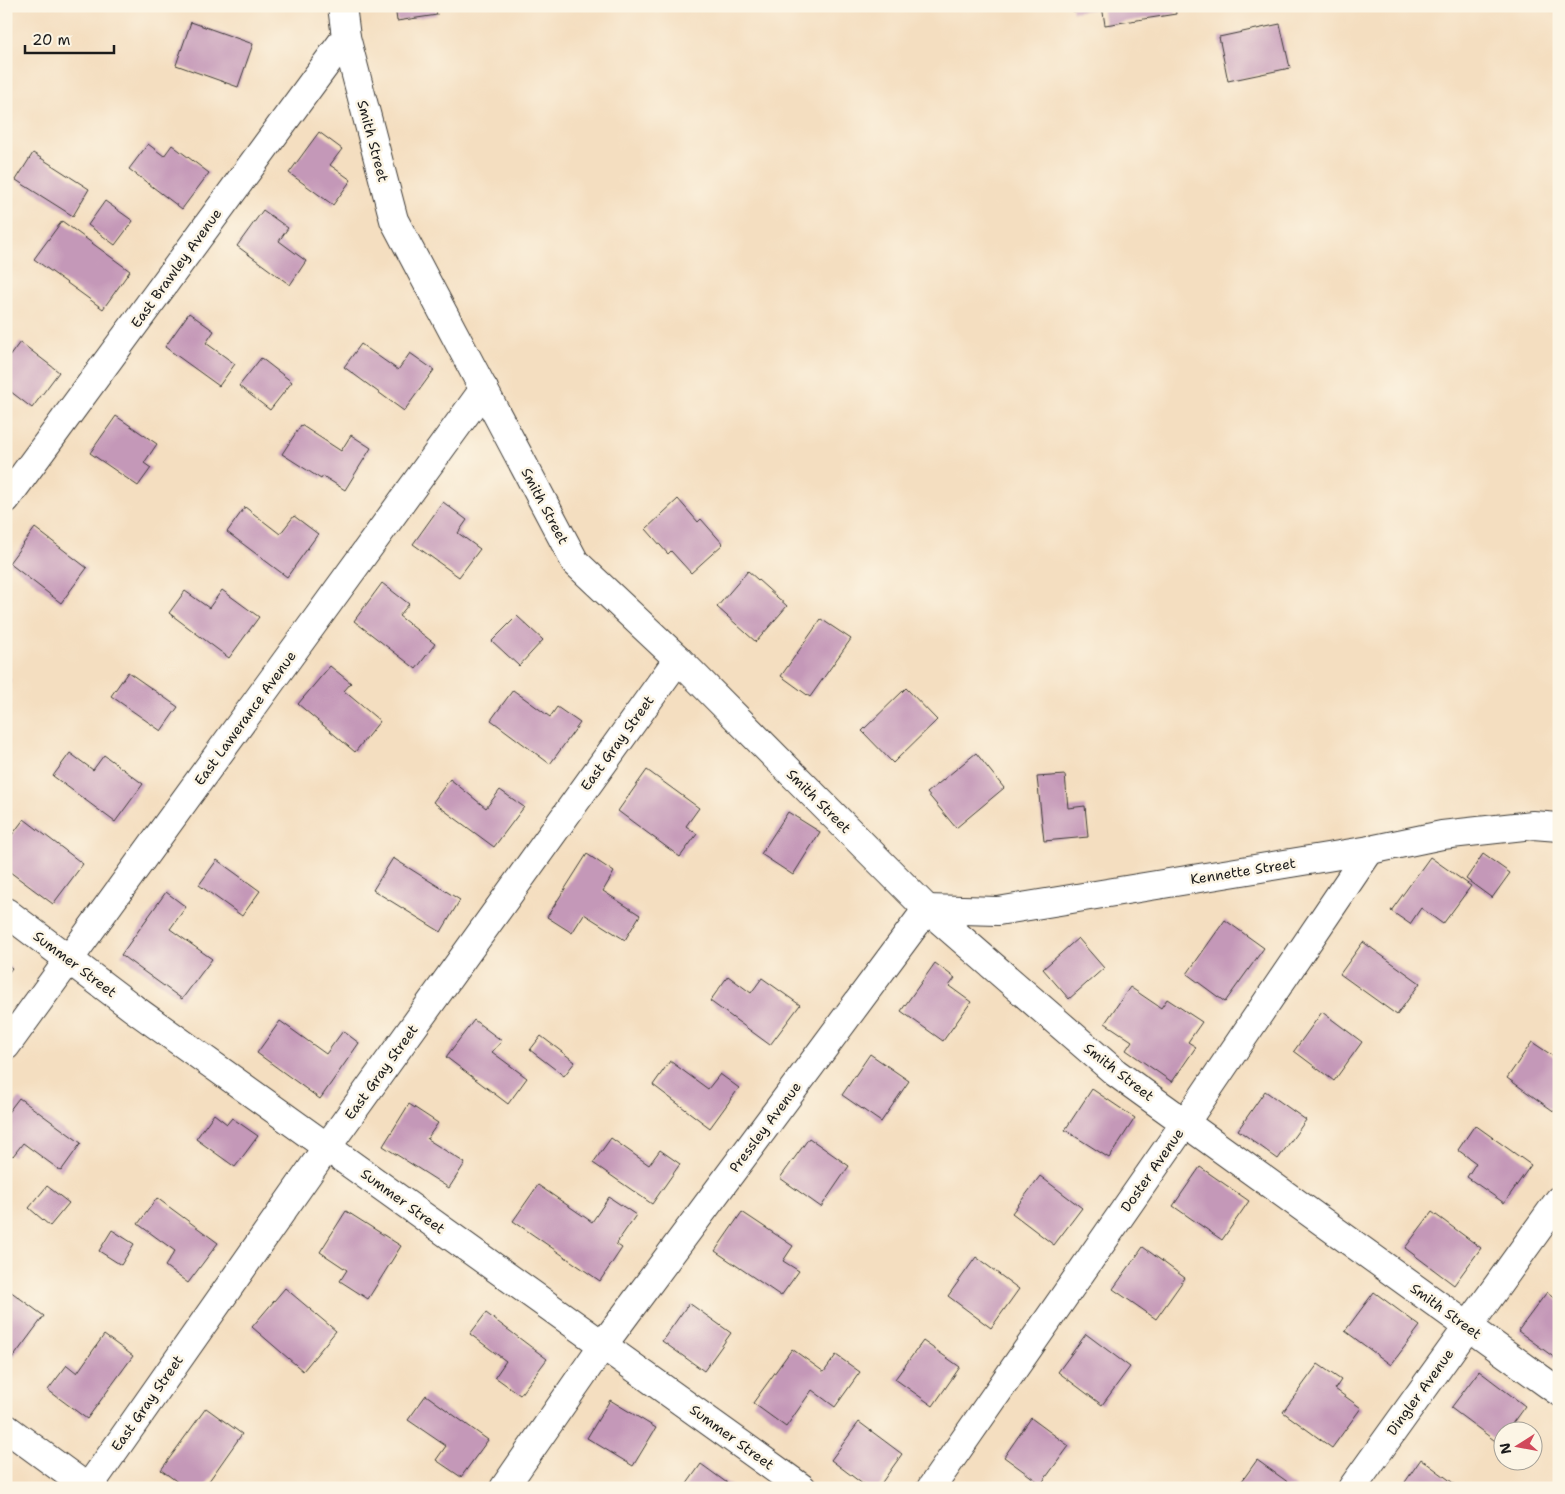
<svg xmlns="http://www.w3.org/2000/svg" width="1565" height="1494" font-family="'Shantell Sans',sans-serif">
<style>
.building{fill:#c498b8}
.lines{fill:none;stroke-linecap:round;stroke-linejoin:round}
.street-casing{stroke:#3c3935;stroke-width:30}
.street{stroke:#fff;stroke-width:28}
.labels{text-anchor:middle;stroke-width:5;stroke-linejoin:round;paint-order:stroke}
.street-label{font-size:14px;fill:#1c1c1c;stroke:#fcf5e5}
</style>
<rect width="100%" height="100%" fill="#fcf5e5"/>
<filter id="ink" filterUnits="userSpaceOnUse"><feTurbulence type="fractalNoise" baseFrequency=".02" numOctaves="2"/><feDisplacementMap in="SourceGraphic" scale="10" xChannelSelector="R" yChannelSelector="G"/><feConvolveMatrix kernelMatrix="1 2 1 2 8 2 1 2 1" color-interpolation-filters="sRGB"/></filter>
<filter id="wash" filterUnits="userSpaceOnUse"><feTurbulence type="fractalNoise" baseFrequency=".0096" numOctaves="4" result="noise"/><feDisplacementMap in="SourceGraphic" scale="20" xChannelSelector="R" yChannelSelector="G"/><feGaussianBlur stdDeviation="1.12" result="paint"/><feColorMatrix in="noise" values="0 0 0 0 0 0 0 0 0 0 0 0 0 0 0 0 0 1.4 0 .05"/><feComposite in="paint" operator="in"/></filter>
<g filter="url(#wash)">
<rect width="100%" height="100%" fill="#f4dec0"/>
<g id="blocks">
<g class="building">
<path d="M395,6H435L437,15L397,21Z"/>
<path d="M1072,6H1096L1097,9L1073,12Z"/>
<path d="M1102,6H1175L1176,14L1105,25Z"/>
<path d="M191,22L253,44L238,87L176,65Z"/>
<path d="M1280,24L1290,68L1228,81L1219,37Z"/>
<path d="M319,132L342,149L330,165L351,180L333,205L289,173Z"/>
<path d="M148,144L164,156L172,145L209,173L182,209L129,169Z"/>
<path d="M33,153L89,189L73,216L16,180Z"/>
<path d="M105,201L133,221L115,245L88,225Z"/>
<path d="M263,210L288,228L279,241L306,261L290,285L237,246Z"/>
<path d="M62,221L130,271L103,309L34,259Z"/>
<path d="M189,313L214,331L206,343L235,364L219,386L165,347Z"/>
<path d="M20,342L59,372L32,408L6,388V361Z"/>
<path d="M361,344L398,370L410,353L434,370L404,411L344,367Z"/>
<path d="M261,358L292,382L270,410L239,386Z"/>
<path d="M116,416L157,444L144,463L151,468L138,486L90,453Z"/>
<path d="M301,425L341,451L351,435L371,448L345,490L323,476L321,479L282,454Z"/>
<path d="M678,499L698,522L701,519L723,544L691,573L671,551L668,554L646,529Z"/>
<path d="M443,502L467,520L458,533L480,549L459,577L413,544Z"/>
<path d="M245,507L280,534L294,516L318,534L287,577L227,532Z"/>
<path d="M35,528L87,568L61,603L9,563Z"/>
<path d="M748,571L787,606L756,642L717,607Z"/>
<path d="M382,583L409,604L399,616L435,644L416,669L354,621Z"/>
<path d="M222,590L259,617L229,658L169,613L185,591L209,608Z"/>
<path d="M517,616L543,640L519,666L492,641Z"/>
<path d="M821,619L851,639L810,697L781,676Z"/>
<path d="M330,666L351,683L344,691L380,721L355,752L298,704Z"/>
<path d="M128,672L178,707L161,731L111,696Z"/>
<path d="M6,677L11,680L6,688Z"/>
<path d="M906,688L937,720L893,763L862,731Z"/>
<path d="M513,690L550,717L557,707L580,723L550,764L491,720Z"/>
<path d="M70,753L93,770L104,755L143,784L115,822L53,776Z"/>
<path d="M976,753L1004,788L956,828L927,793Z"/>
<path d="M647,770L699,808L686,826L697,834L680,857L618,811Z"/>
<path d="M1065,775L1068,808L1085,806L1088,837L1044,841L1037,777Z"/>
<path d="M450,779L486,808L500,790L524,807L494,847L433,802Z"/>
<path d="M788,812L820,832L793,875L761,854Z"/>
<path d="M24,819L83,864L53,904L6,869V843Z"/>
<path d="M587,854L614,872L603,891L640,915L625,940L584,914L572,933L547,917Z"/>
<path d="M1483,854L1510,873L1492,898L1466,879Z"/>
<path d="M1430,857L1471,886L1443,924L1421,908L1410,924L1391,911Z"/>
<path d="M393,858L460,900L441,932L373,890Z"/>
<path d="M217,860L260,891L242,916L199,885Z"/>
<path d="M166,892L186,907L170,929L212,959L182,999L121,955Z"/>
<path d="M1225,920L1264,948L1225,1002L1187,974Z"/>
<path d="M1078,938L1104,968L1069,999L1043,969Z"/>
<path d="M1363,942L1420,983L1397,1015L1340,974Z"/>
<path d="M935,963L955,978L949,986L971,1002L943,1041L901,1011Z"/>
<path d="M6,964L12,968L6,976Z"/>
<path d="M728,976L751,993L762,978L800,1005L770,1045L710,1001Z"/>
<path d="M1130,987L1161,1008L1167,999L1202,1022L1188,1042L1196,1047L1172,1082L1126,1050L1132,1041L1105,1023Z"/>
<path d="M1322,1012L1362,1042L1334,1081L1294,1051Z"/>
<path d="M474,1020L502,1041L492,1052L527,1078L508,1104L446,1057Z"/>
<path d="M280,1021L326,1054L343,1031L359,1043L320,1099L257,1053Z"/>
<path d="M541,1036L575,1062L564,1076L530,1050Z"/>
<path d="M1532,1042L1559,1060V1115L1507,1078Z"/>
<path d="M870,1054L909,1081L881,1122L842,1095Z"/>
<path d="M670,1061L708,1089L720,1074L739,1088L710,1128L653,1085Z"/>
<path d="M1092,1089L1135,1118L1109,1158L1065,1130Z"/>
<path d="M1265,1091L1306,1120L1278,1159L1238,1130Z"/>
<path d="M19,1098L81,1143L61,1171L23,1143L13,1156L6,1151V1115Z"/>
<path d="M409,1104L438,1123L427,1139L465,1163L449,1188L383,1146Z"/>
<path d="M214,1114L227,1124L232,1118L258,1136L235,1167L196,1139Z"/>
<path d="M1475,1125L1531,1165L1504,1203L1467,1177L1476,1163L1458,1150Z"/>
<path d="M611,1138L649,1165L660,1150L680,1164L652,1204L593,1163Z"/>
<path d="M809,1138L849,1166L821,1207L780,1178Z"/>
<path d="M1200,1167L1249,1201L1222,1240L1173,1206Z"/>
<path d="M1040,1176L1082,1208L1054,1245L1012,1213Z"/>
<path d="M538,1185L592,1222L609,1197L636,1215L616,1244L622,1248L600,1281L513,1221Z"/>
<path d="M47,1186L69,1203L50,1226L29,1208Z"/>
<path d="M157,1198L218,1243L188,1283L165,1266L175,1251L138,1224Z"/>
<path d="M346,1211L401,1246L368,1299L340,1281L347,1270L320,1252Z"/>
<path d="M742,1212L793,1246L783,1261L799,1271L781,1296L715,1251Z"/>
<path d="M1432,1212L1481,1248L1454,1285L1405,1248Z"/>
<path d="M112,1230L134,1244L121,1265L99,1251Z"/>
<path d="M1143,1247L1185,1278L1156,1319L1113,1289Z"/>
<path d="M976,1257L1019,1289L991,1328L948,1296Z"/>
<path d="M6,1288L44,1316L12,1359L6,1354Z"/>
<path d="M285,1288L336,1331L303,1371L252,1327Z"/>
<path d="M1374,1292L1420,1326L1391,1365L1345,1331Z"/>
<path d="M1547,1292L1559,1301V1361L1518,1331Z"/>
<path d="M689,1303L731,1333L704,1371L662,1341Z"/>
<path d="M486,1313L547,1359L520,1395L495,1377L506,1361L470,1334Z"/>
<path d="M1086,1334L1130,1367L1102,1405L1058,1372Z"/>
<path d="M104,1335L133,1356L87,1419L48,1390L67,1365L77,1373Z"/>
<path d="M923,1341L960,1367L933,1406L895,1379Z"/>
<path d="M792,1349L824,1372L836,1355L860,1372L835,1407L812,1390L786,1427L753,1403Z"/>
<path d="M1318,1364L1341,1380L1335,1389L1361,1408L1332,1448L1283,1412Z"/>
<path d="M1479,1371L1525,1406L1506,1432H1502V1437L1498,1443L1451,1408Z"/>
<path d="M426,1395L488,1440L461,1477L436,1460L446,1446L408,1420Z"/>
<path d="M610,1400L656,1428L633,1466L587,1438Z"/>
<path d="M206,1408L242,1434L204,1488H186L161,1470Z"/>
<path d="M1031,1418L1069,1446L1041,1484L1004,1457Z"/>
<path d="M859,1422L902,1454L878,1488H868L831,1460Z"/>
<path d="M1421,1459L1460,1488H1401Z"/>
<path d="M1257,1460L1296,1488H1237Z"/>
<path d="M701,1464L734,1488H684Z"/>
</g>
</g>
</g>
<g filter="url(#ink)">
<use href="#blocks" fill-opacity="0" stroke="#3c3935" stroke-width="1"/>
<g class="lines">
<defs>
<g id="street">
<path d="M342,6L346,37L394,220L575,562L678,659L927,909L1116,1073L1559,1392"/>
<path d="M6,499L346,37"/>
<path d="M6,912L133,1008L802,1488"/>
<path d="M6,1046L484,389"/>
<path d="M6,1428L88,1488"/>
<path d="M88,1488L327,1147L678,659"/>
<path d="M504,1488L603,1345L927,909L998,911L1370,850L1442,835L1533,825L1559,827"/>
<path d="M931,1488L1185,1123L1370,850"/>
<path d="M1352,1488L1559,1200"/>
</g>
</defs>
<use href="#street" class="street-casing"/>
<use href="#street" class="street"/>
</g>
</g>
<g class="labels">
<g class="street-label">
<text transform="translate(373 141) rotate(75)" y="5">Smith Street</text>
<text transform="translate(176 268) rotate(-54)" y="5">East Brawley Avenue</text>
<text transform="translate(545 506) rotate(62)" y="5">Smith Street</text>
<text transform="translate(245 718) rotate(-54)" y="5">East Lawerance Avenue</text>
<text transform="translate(617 743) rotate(-54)" y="5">East Gray Street</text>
<text transform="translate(819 801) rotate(45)" y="5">Smith Street</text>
<text transform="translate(1243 871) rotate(-9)" y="5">Kennette Street</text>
<text transform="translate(75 964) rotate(37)" y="5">Summer Street</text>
<text transform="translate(381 1072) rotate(-54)" y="5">East Gray Street</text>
<text transform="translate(1119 1072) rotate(38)" y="5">Smith Street</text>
<text transform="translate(765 1127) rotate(-53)" y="5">Pressley Avenue</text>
<text transform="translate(1152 1170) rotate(-55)" y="5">Doster Avenue</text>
<text transform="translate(403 1201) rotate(36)" y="5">Summer Street</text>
<text transform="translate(1446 1311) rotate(36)" y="5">Smith Street</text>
<text transform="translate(1420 1392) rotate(-54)" y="5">Dingler Avenue</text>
<text transform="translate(147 1403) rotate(-55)" y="5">East Gray Street</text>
<text transform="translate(732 1437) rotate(36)" y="5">Summer Street</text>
</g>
</g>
<rect width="1565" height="1494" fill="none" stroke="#fcf5e5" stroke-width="25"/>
<g transform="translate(1518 1446) rotate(259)"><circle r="24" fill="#fcf5e5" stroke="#a29e95"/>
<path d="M0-4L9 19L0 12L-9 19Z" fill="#d1495b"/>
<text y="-8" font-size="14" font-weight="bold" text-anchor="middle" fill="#1c1c1c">N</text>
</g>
<path d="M25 45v8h89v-8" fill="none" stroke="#1c1c1c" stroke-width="2.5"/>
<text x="32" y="45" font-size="15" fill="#1c1c1c" stroke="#fcf5e5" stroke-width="4" paint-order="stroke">20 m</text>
</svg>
